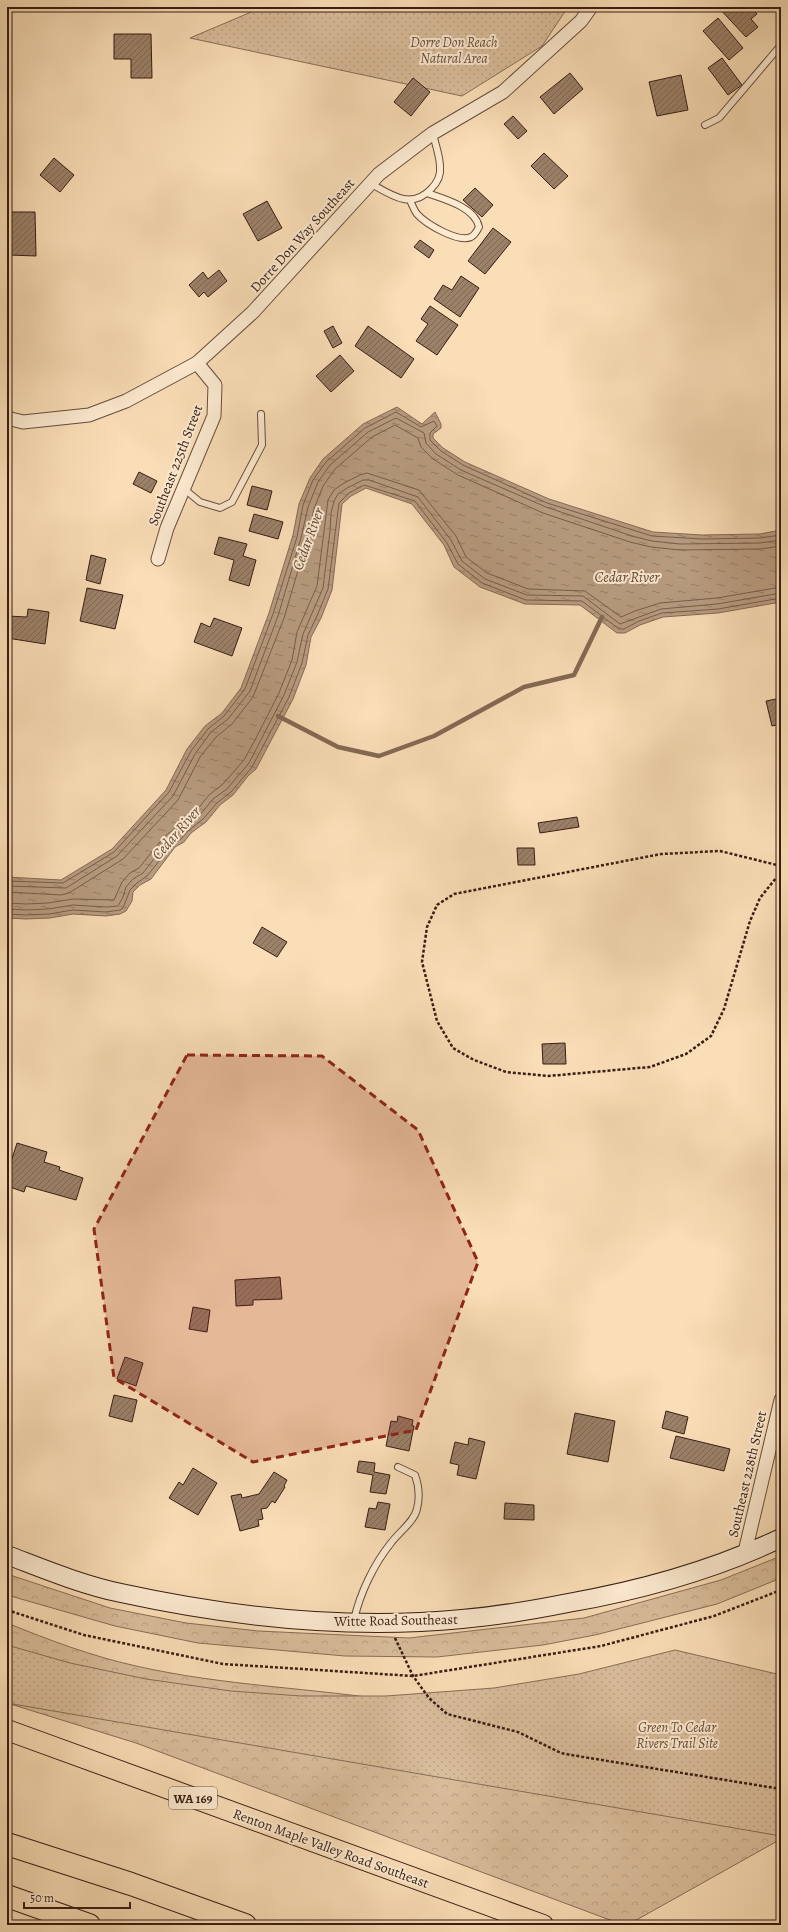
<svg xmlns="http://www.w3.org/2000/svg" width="788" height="1932" font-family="Alegreya,serif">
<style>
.forest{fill:url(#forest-crowns);stroke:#886d58}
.park{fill:url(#park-dots);stroke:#886d58}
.water{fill:url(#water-ripples);stroke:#846955}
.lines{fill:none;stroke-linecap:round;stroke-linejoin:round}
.shore{stroke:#785c4a;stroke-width:1}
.stream{stroke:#846955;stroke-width:4.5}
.building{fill:url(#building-hatch);stroke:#371d14}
.lane-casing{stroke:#684d3d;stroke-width:8}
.street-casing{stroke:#684d3d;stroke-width:15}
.secondary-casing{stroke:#371d14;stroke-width:20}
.primary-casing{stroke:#371d14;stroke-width:22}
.highway-casing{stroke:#371d14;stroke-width:24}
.path{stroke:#371d14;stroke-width:2.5;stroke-dasharray:3 2;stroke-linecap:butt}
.lane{stroke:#fcead0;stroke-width:6}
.street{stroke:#fcead0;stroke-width:13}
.secondary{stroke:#fcead0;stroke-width:18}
.primary{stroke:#fadeb7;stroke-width:20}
.highway{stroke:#fadeb7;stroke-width:22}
.marked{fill:#8f2418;fill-opacity:0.2;stroke:#8f2418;stroke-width:3;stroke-dasharray:8 5;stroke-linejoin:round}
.labels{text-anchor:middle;stroke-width:4;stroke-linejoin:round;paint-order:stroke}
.shield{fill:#fcead0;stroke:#725a4c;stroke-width:1}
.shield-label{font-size:13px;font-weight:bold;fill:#371d14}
.park-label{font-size:14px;font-style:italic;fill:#684d3c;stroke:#fcead0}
.street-label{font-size:14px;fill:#371d14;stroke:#fcead0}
.water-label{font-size:15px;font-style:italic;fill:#64493a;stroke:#fcead0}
</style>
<defs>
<pattern id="forest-crowns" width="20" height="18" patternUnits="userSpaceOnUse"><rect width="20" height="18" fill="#d9bd9b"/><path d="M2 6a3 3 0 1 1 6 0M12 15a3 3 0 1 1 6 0" fill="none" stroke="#bba285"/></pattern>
<pattern id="park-dots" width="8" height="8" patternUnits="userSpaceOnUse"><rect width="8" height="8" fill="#d9bd9b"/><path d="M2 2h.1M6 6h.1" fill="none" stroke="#bba285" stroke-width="1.8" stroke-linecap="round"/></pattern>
<pattern id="water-ripples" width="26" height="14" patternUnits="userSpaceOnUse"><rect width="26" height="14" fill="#b89c80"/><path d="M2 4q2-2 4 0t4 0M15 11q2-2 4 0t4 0" fill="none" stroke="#967f68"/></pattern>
<pattern id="building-hatch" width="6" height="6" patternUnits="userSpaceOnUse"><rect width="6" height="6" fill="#9c8169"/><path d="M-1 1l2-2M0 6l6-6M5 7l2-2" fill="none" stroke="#806955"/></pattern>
</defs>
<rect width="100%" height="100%" fill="#fadeb7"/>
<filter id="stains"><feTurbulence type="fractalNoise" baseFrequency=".005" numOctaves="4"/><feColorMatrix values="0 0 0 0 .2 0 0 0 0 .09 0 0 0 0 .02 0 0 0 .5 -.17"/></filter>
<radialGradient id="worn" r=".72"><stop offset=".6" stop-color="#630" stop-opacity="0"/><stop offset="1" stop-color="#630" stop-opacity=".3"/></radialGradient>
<g class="forest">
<path d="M781,1556V1578L717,1604L595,1635L543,1645L437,1657L345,1656L198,1643L115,1626L7,1595V1574L110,1608L186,1623L258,1631L409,1638L584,1618L721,1580Z"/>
<path d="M7,1623C49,1640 91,1656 136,1666C224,1686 314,1688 402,1702L781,1811V1839L631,1923H618L136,1743L7,1703Z"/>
</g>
<g class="park">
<path d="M263,7H568L542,46L462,96L190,38Z"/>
<path d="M7,1645L70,1663L146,1679L231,1691L301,1696H386L494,1688L579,1674L675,1650L781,1675V1836L7,1703Z"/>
</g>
<path class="water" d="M397,407L422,424L435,412L441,424V428L433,434V438L443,448L465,462L549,499L653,532L702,535L760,534L781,530V602L718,613L663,617L640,625L625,633H617L580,605L525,604L480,587L454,567L444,545L412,504L366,488L351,496L342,504L332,590L321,618L311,637L306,665L293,699L256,769L248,776L233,795L220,805L206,822L191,833L184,842L175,847L151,879L140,885L133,892L132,901L126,911L120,914L106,916L73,914L50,918L26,919L7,918V877L61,880L112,849L166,790L187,749L205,726L222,713L241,688L269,613L293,535L299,504L310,478L323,459L363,424Z"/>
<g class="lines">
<g class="shore">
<path d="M7,881L63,883L114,852L169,792L191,751L208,729L224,716L245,689L273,614L297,537L303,505L313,480L326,462L365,428L396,412L421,427L434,421L437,426L430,433V440L441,451L463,465L547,503L652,536L702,539L760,538L781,535"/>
<path d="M7,886L66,888L117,856L173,796L195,754L211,732L228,719L250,691L278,616L301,538L308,507L318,482L330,465L368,432L396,418L424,433L426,443L436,454L461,470L546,507L632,536L652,541L680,544L760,543L781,540"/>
<path d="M7,892L61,895L69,893L123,859L178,800L200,757L216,737L232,724L253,697L284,618L307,540L314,509L323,486L335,469L372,437L395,425L418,438L421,447L433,459L458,475L543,513L630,542L651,547L680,550L760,549L781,546"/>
<path d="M7,903L26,904L48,903L73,899L114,900L122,882L130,873L139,868L164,837L196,811L209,795L223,784L244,760L254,742L279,693L292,660L297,632L317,586L328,500L334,490L344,483L360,475L367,473L419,490L456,536L466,557L487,573L528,589L585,591L621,617L635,611L660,603L717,598L781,587"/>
<path d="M7,909L26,910L48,909L73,905L106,907L118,906L123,897L126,887L133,879L143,873L168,841L200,815L213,799L227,789L249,763L284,695L297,662L303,634L323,588L330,531L331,513L334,501L338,494L347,488L363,480H369L418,497L451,540L462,561L485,579L527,595L583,596L620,624L661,609L717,604L781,593"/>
<path d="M7,914L26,915L49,914L73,910L106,912L120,910L123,908L130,890L137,883L147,876L172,845L181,839L188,831L203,819L217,803L231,792L252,767L289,697L302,663L308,635L317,616L328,589L339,503L349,493L364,485L415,501L447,543L458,564L482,583L526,600L582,601L619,629H624L639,621L662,613L718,609L781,598"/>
</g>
<path class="stream" d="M278,716L338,747L379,756L434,736L524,687L574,675L602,617"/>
</g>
<g class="building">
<path d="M718,7H751L757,14L751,19L758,27L746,37Z"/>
<path d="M718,18L743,48L729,60L703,31Z"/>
<path d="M114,34H151L152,78H131V59H114Z"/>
<path d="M722,58L742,85L728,95L708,68Z"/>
<path d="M570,73L583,89L554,114L540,97Z"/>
<path d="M681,75L688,110L657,116L649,82Z"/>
<path d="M413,78L430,92L411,116L394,102Z"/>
<path d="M513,116L527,131L518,139L504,124Z"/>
<path d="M544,153L568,176L554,189L531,166Z"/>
<path d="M54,158L74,175L60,192L40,175Z"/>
<path d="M475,188L493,205L482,217L463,200Z"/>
<path d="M267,201L282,228L258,241L243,214Z"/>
<path d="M7,212H35L36,256L9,255Z"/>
<path d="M493,228L511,242L485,274L468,261Z"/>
<path d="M420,240L434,250L429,258L414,247Z"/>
<path d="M219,270L227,281L208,297L204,292L199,297L189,285L203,272L208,279Z"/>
<path d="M461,276L479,288L460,317L434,299L443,285L452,290Z"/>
<path d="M430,306L458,325L437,355L416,341L428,324L421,319Z"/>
<path d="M333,326L342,343L333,348L324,331Z"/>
<path d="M368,326L414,359L401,378L355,346Z"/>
<path d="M340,355L354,371L331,392L316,376Z"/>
<path d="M139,472L157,481L151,493L133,484Z"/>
<path d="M252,486L272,491L267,510L247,505Z"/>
<path d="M254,514L283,522L278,539L249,531Z"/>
<path d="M219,537L247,544L243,556L256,560L249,586L229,580L234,560L214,554Z"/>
<path d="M91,555L106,559L100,584L86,580Z"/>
<path d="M87,588L123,595L115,629L80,621Z"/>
<path d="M28,609L49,612L45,644L7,638V616L27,617Z"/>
<path d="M214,618L242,628L232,656L194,642L201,623L210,627Z"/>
<path d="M781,698V724L772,726L766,701Z"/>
<path d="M577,817L579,827L540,833L538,823Z"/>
<path d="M517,848H534L535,865H518Z"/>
<path d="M262,927L287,942L277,957L253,943Z"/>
<path d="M565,1043L566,1064H543L542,1044Z"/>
<path d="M17,1143L47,1152L44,1162L60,1167L59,1170L83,1178L76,1200L26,1186L24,1192L7,1186V1174Z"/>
<path d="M280,1277L282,1299L253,1300V1305L236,1306L235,1280Z"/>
<path d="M193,1307L210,1310L207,1332L189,1329Z"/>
<path d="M125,1357L143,1363L136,1386L117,1379Z"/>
<path d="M114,1395L137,1400L132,1422L109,1416Z"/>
<path d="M666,1411L688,1417L684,1434L662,1428Z"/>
<path d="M575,1413L615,1421L608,1462L567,1454Z"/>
<path d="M398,1416L413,1420L412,1426H414L409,1451L386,1446L391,1421L397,1422Z"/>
<path d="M676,1436L730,1449L724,1471L670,1458Z"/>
<path d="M469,1438L485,1442L476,1479L457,1475L459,1465L450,1463L455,1442L468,1445Z"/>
<path d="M359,1461L375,1463L374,1472L390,1475L386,1494L370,1492L373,1475L357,1472Z"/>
<path d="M193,1468L217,1483L198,1515L169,1498L179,1482L183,1485Z"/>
<path d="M274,1472L287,1480L284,1486L285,1487L275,1503L272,1501L267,1508L261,1509L263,1519L258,1520L259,1526L240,1531L231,1496L241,1494L242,1498L259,1494Z"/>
<path d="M378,1502L390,1504L385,1530L365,1527L369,1508L376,1509Z"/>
<path d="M505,1503L534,1505V1520L504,1519Z"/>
</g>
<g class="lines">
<defs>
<g id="lane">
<path d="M705,125L719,118L781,45"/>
<path d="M370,183C391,195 411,210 431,189C437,183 441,175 440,167C440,156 435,144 433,133"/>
<path d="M410,200C412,205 414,210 417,214C426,224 458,243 471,237C475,235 477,231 479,227C475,207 444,199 427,193"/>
<path d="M183,488L200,502L220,508L232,502L262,445L261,414"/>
<path d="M354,1620C360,1593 374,1564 391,1543C399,1532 414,1522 417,1509C420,1497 419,1486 415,1475L398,1467"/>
</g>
<g id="street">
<path d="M7,418L23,422L89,415L126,401L197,363L253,312L379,174L433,133L503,92L581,21L591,7"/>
<path d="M158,559L167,528L214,416L215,385L197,363"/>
<path d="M744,1556L781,1400"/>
</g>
<path id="secondary" d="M7,1555C44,1569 82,1585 121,1593C231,1617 348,1630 462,1619C497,1616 533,1610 568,1603C642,1590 714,1570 781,1538"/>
<path id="primary" d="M7,1730L543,1925"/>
<g id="highway">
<path d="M7,1844L131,1884L245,1925"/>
<path d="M7,1896L89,1925"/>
</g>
</defs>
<use href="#lane" class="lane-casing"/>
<use href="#street" class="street-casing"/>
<use href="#secondary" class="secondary-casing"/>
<use href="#primary" class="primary-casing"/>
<use href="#highway" class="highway-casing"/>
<g class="path">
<path d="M781,866L720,851L661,854L454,894L437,905L427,927L422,962L437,1021L453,1048L474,1060L506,1072L548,1076L650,1067L686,1054L711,1036L724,1009L750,921L760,898L776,878L781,876"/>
<path d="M7,1610L84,1635L223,1664L413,1676L601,1646L714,1616L781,1590"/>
<path d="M395,1638L413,1676L429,1698L447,1714L518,1732L561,1753L571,1755L781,1789"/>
</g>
<use href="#lane" class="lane"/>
<use href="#street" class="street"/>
<use href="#secondary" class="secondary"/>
<use href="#primary" class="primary"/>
<use href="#highway" class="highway"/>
</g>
<path class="marked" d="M187,1055L322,1056L418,1130L478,1262L416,1430L253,1462L114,1378L94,1229Z"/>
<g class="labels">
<rect class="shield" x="169" y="1787" width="48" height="22" rx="3"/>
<g class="shield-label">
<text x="193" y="1803">WA 169</text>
</g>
<g class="park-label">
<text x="454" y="47">Dorre Don Reach<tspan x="454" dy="16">Natural Area</tspan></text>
<text x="677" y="1732">Green To Cedar<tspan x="677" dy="16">Rivers Trail Site</tspan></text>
</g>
<g class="street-label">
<text transform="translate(302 235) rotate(-48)" y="5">Dorre Don Way Southeast</text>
<text transform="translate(175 465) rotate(-69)" y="5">Southeast 225th Street</text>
<text transform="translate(747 1474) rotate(-77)" y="5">Southeast 228th Street</text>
<text transform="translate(396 1620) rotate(-1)" y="5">Witte Road Southeast</text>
<text transform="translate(331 1848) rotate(20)" y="5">Renton Maple Valley Road Southeast</text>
</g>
<g class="water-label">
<text transform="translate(308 539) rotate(-70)" y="5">Cedar River</text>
<text x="627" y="582">Cedar River</text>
<text transform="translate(176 833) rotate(-49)" y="5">Cedar River</text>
</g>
</g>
<rect width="788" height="1932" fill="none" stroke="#fadeb7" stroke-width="24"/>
<rect x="8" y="8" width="772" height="1916" fill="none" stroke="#371d14" stroke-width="2"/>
<rect x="12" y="12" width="764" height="1908" fill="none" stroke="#371d14"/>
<path d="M24 1902v6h106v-6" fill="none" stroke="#371d14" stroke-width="2"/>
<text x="30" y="1902" font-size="12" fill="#371d14" stroke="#fcead0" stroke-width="3" paint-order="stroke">50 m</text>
<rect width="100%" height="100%" filter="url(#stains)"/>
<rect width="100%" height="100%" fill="url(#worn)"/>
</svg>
